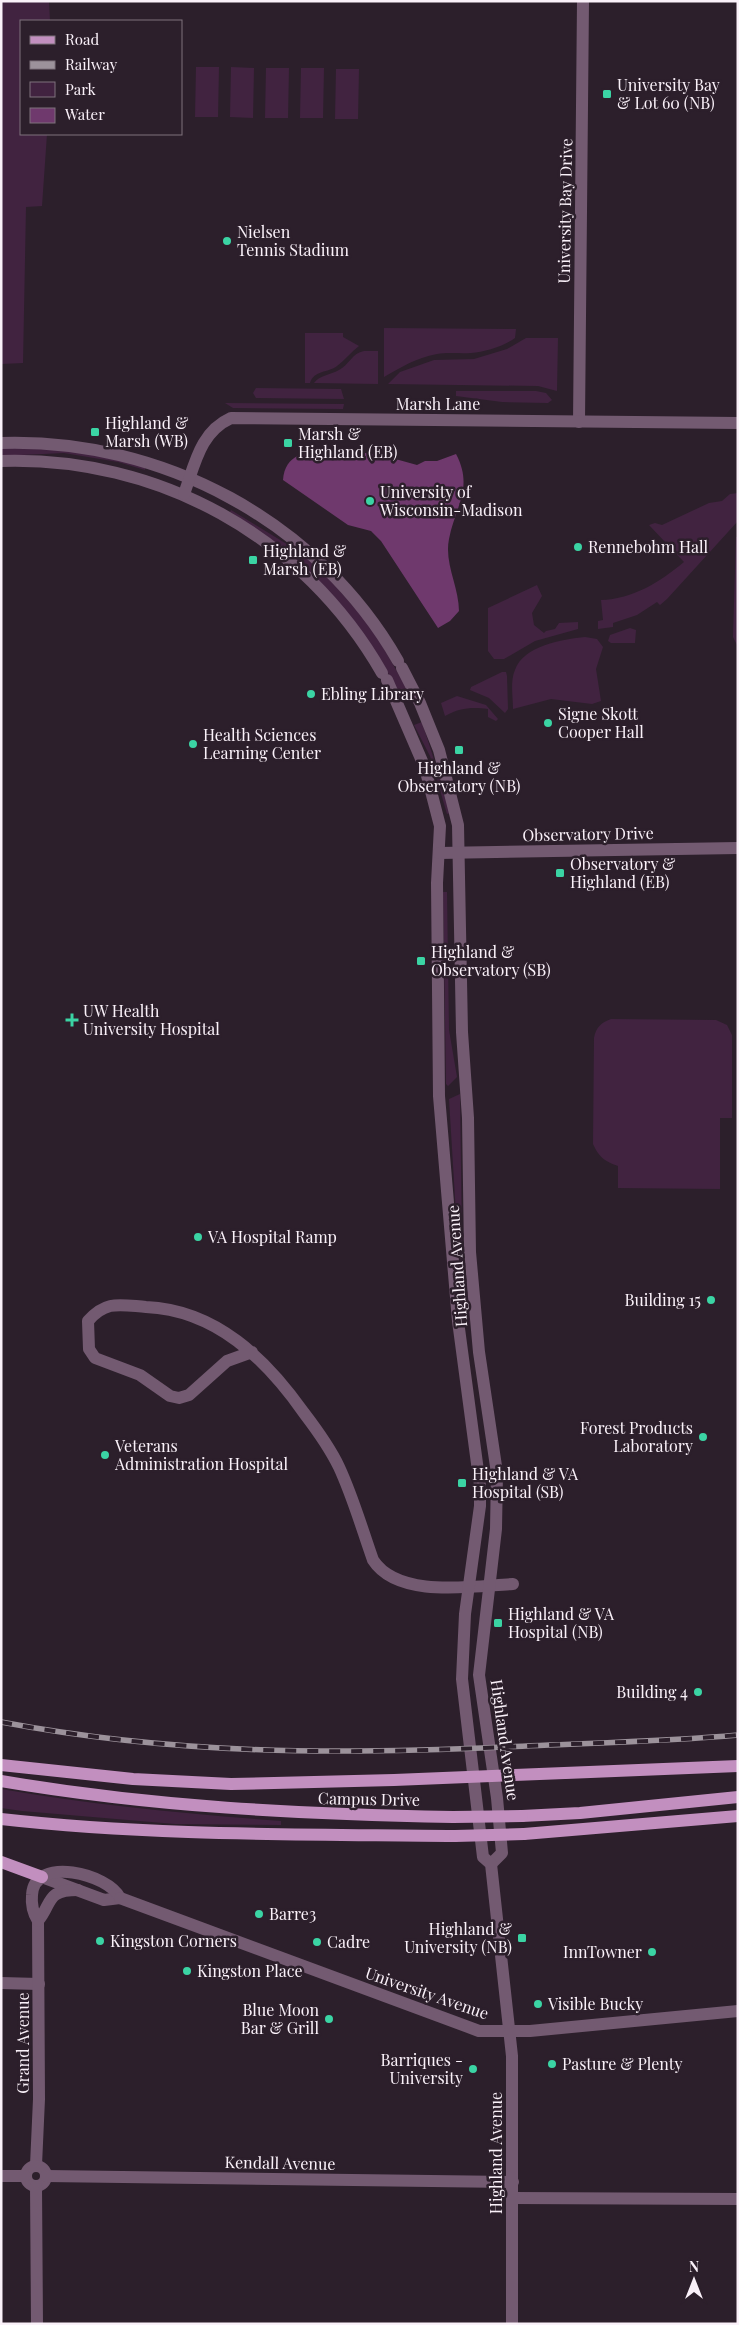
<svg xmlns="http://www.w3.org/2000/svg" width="739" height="2325" font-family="'Playfair Display',serif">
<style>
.green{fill:#412340}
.water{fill:#6f396d}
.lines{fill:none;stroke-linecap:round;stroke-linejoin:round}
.minor{stroke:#735a71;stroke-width:12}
.tertiary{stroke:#735a71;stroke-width:12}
.primary{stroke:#c28fbf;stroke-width:12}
.rail-casing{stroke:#9c929b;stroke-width:5.5}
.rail{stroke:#2c1f2b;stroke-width:4;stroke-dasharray:11;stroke-linecap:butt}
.primary-bridge{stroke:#c28fbf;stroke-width:12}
.poi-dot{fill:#3bd4a4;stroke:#2c1f2b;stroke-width:2}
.labels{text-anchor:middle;stroke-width:5;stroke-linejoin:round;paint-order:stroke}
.poi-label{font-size:16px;fill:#faf1f9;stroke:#2c1f2b;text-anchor:start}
.street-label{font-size:16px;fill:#faf1f9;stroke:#2c1f2b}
</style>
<rect width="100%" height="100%" fill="#2c1f2b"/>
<g class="green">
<path d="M1,1H49L50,21H21V134H47L42,206L26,207L23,363L1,364Z"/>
<path d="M196,67H219L218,117H195Z"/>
<path d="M231,67L254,68L253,118L230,117Z"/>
<path d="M266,68H289L288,118H265Z"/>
<path d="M301,68H324L323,118H300Z"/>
<path d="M336,69H359L358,119H335Z"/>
<path d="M384,328L516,329L515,338C504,346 485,352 471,353C460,354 449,352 437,354C415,358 402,367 384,377Z"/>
<path d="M305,333H343V337L359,346C351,352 345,360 337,366C328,373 314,370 310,383H305Z"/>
<path d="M526,338H558L557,391L538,386L388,384L400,372L434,360L474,359L507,349Z"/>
<path d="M364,351H378V384L314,383C320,375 330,375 339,370C349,365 352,353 364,351Z"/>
<path d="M256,388L341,389L344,399L256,398L253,393Z"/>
<path d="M456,391H536L546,393L552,400L548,403L502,402L456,396Z"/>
<path d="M225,403L344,404L343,409L233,408Z"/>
<path d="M1,447L64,449L145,466V470L118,462L64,453L1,456Z"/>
<path d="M738,493V521L667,599L660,605L657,602L637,615L613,623V627L598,629V621L603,620L601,600C633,599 660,582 684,562L649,525L655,523L662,525L709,503L722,501L730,494Z"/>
<path d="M231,510L303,554L324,573L361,615L379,640L410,694L402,698C360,617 308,561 230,512Z"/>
<path d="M736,537H738V647L733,637Z"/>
<path d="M537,585L542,596L532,613L534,625L544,633L546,631L555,629L559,623L578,622V629L535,641L504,659H494L488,651V608Z"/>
<path d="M630,628L636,630L635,643H611L608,641L610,635Z"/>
<path d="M585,637L597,639L603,647L596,669L601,701L592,704L551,699L513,709C513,696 510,681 515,670C523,646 563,639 585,637Z"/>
<path d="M502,672H506L507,676L508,709L505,713L489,698L470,690L471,687Z"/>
<path d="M457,696L486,705L498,719L496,721L488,717V709C471,707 460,708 445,716L441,703Z"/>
<path d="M422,722L451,813L447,814L430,756L414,725Z"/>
<path d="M443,892H447L449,1030L457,1077L448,1086L446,1084Z"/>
<path d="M611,1019L716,1020L727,1025L732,1035V1118H720V1189L618,1188V1166C604,1161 599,1157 593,1144L594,1038C596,1027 601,1023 611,1019Z"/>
<path d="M460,1094L462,1238L470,1324H467L457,1231L449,1099Z"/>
<path d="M1,1789C94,1805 187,1814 281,1821V1825L175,1824L22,1811L1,1808Z"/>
</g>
<path class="water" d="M327,448L381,455L417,465L425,461H437L456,454C474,488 455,507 449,539C444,563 459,587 459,611L450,621L438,628L381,541L371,531L348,525L283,480C285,454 306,452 327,448Z"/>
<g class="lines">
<g class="minor">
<path d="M252,1352L227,1361L189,1395L179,1398L170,1396L140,1375L95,1358L89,1349L88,1321C106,1300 120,1305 146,1307C216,1310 266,1359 304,1413C317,1430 330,1448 339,1467C353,1497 362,1529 373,1560C398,1599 473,1586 513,1584"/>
<path d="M1,1983L39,1984"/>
<path d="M36,2165L39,2099L38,1921"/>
<circle cx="36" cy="2176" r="10"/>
<path d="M1,2176H25"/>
<path d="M46,2176L513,2182"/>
<path d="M36,2186L37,2324"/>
<path d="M512,2198L738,2199"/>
</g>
<g class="tertiary">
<path d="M579,422L583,1"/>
<path d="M1,443C162,438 318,521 398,661"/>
<path d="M1,461C158,456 304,536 382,673"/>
<path d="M184,494C195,464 200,432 231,418L738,423"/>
<path d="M402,668L420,703L439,750L458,825L462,1032L468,1118L470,1252L479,1352L497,1473L496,1529L479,1675L497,1798L502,1853L491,1864"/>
<path d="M387,680L425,768L440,826L437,883L439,1096L458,1321L480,1486V1506L465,1614L462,1679L483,1857L491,1864L512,2056V2324"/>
<path d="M439,853L738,848"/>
<path d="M42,1877L104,1900L120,1898"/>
<path d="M78,1890C45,1890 53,1903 38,1921C33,1913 31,1905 32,1895C34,1855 109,1874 120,1898"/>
<path d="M120,1898L479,2031H530L738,2011"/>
</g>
<g class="primary">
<path d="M1,1765L133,1779L231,1784L394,1780L738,1766"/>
<path d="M1,1781C154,1807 299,1814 453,1817"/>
<path d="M522,1816L580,1813L738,1797"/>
<path d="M1,1819C152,1836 303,1834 455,1836"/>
<path d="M524,1834L738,1816"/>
<path d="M1,1862L42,1877"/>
</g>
<defs>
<path id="rail" d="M1,1722C172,1754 331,1755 504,1747C582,1743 660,1742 738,1735"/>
</defs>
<use href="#rail" class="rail-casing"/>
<use href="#rail" class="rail"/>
<g class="primary-bridge">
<path d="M453,1817L522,1816"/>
<path d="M455,1836L524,1834"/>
</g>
</g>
<g class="poi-dot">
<rect x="602" y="89" width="10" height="10" rx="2.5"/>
<circle cx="227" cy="241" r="5"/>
<rect x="90" y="427" width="10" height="10" rx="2.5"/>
<rect x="283" y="438" width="10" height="10" rx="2.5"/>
<circle cx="370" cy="501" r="5"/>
<circle cx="578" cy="547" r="5"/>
<rect x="248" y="555" width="10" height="10" rx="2.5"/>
<circle cx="311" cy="694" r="5"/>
<circle cx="548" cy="723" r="5"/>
<circle cx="193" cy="744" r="5"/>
<rect x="454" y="745" width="10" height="10" rx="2.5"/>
<rect x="555" y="868" width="10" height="10" rx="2.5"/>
<rect x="416" y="956" width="10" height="10" rx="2.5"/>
<path d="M69.5 1012.5h5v5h5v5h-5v5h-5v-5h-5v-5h5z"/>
<circle cx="198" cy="1237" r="5"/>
<circle cx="711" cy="1300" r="5"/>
<circle cx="703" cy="1437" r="5"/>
<circle cx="105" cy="1455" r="5"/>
<rect x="457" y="1478" width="10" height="10" rx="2.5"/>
<rect x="493" y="1618" width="10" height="10" rx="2.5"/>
<circle cx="698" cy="1692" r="5"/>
<circle cx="259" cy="1914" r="5"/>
<rect x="517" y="1933" width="10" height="10" rx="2.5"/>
<circle cx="100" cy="1941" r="5"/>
<circle cx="317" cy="1942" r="5"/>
<circle cx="652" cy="1952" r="5"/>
<circle cx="187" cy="1971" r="5"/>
<circle cx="538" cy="2004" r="5"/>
<circle cx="329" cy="2019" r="5"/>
<circle cx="552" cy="2064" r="5"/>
<circle cx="473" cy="2069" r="5"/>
</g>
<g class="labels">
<g class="poi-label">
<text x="617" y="91">University Bay<tspan x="617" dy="18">&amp; Lot 60 (NB)</tspan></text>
<text x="237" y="238">Nielsen<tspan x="237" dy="18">Tennis Stadium</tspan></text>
<text x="105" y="429">Highland &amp;<tspan x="105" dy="18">Marsh (WB)</tspan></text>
<text x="298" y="440">Marsh &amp;<tspan x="298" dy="18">Highland (EB)</tspan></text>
<text x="380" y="498">University of<tspan x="380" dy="18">Wisconsin-Madison</tspan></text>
<text x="588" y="553">Rennebohm Hall</text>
<text x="263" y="557">Highland &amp;<tspan x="263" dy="18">Marsh (EB)</tspan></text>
<text x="321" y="700">Ebling Library</text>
<text x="558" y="720">Signe Skott<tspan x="558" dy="18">Cooper Hall</tspan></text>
<text x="203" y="741">Health Sciences<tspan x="203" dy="18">Learning Center</tspan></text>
<text x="459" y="774" text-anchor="middle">Highland &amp;<tspan x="459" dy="18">Observatory (NB)</tspan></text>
<text x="570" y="870">Observatory &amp;<tspan x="570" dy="18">Highland (EB)</tspan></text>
<text x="431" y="958">Highland &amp;<tspan x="431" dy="18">Observatory (SB)</tspan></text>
<text x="83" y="1017">UW Health<tspan x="83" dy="18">University Hospital</tspan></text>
<text x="208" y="1243">VA Hospital Ramp</text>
<text x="701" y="1306" text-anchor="end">Building 15</text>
<text x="693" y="1434" text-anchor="end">Forest Products<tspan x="693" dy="18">Laboratory</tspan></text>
<text x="115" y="1452">Veterans<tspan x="115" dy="18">Administration Hospital</tspan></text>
<text x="472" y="1480">Highland &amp; VA<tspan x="472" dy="18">Hospital (SB)</tspan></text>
<text x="508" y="1620">Highland &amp; VA<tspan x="508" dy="18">Hospital (NB)</tspan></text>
<text x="688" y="1698" text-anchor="end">Building 4</text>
<text x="269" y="1920">Barre3</text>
<text x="512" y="1935" text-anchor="end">Highland &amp;<tspan x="512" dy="18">University (NB)</tspan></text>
<text x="110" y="1947">Kingston Corners</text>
<text x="327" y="1948">Cadre</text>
<text x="642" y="1958" text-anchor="end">InnTowner</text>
<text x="197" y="1977">Kingston Place</text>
<text x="548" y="2010">Visible Bucky</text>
<text x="319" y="2016" text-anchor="end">Blue Moon<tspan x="319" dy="18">Bar &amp; Grill</tspan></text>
<text x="463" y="2066" text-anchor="end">Barriques -<tspan x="463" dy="18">University</tspan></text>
<text x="562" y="2070">Pasture &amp; Plenty</text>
</g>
<g class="street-label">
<text transform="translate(565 211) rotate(-89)" y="6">University Bay Drive</text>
<text x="438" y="410">Marsh Lane</text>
<text transform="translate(588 834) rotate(-1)" y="6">Observatory Drive</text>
<text transform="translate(457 1266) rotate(-94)" y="6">Highland Avenue</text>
<text transform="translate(505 1740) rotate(82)" y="6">Highland Avenue</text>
<text transform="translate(369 1799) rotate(1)" y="6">Campus Drive</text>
<text transform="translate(427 1993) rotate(19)" y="6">University Avenue</text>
<text transform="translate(23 2043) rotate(-90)" y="6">Grand Avenue</text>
<text transform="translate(496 2153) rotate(-90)" y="6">Highland Avenue</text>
<text transform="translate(280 2163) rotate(1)" y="6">Kendall Avenue</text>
</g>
</g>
<rect width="739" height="2325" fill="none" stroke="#faf1f9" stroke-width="5"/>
<rect x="20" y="20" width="162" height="115" fill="#2c1f2b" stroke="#7e737d"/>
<rect x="30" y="36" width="25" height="8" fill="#c28fbf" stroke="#7e737d"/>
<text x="65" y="45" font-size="15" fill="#faf1f9">Road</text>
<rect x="30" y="61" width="25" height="8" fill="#9c929b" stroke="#7e737d"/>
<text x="65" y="70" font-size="15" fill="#faf1f9">Railway</text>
<rect x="30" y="82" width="25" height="15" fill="#412340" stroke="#7e737d"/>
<text x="65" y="95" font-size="15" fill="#faf1f9">Park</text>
<rect x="30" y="108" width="25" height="15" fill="#6f396d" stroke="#7e737d"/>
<text x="65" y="120" font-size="15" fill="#faf1f9">Water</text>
<g transform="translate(694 2280)" stroke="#2c1f2b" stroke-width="4" paint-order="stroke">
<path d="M0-4L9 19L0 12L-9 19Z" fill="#faf1f9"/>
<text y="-8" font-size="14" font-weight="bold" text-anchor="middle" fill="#faf1f9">N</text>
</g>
</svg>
